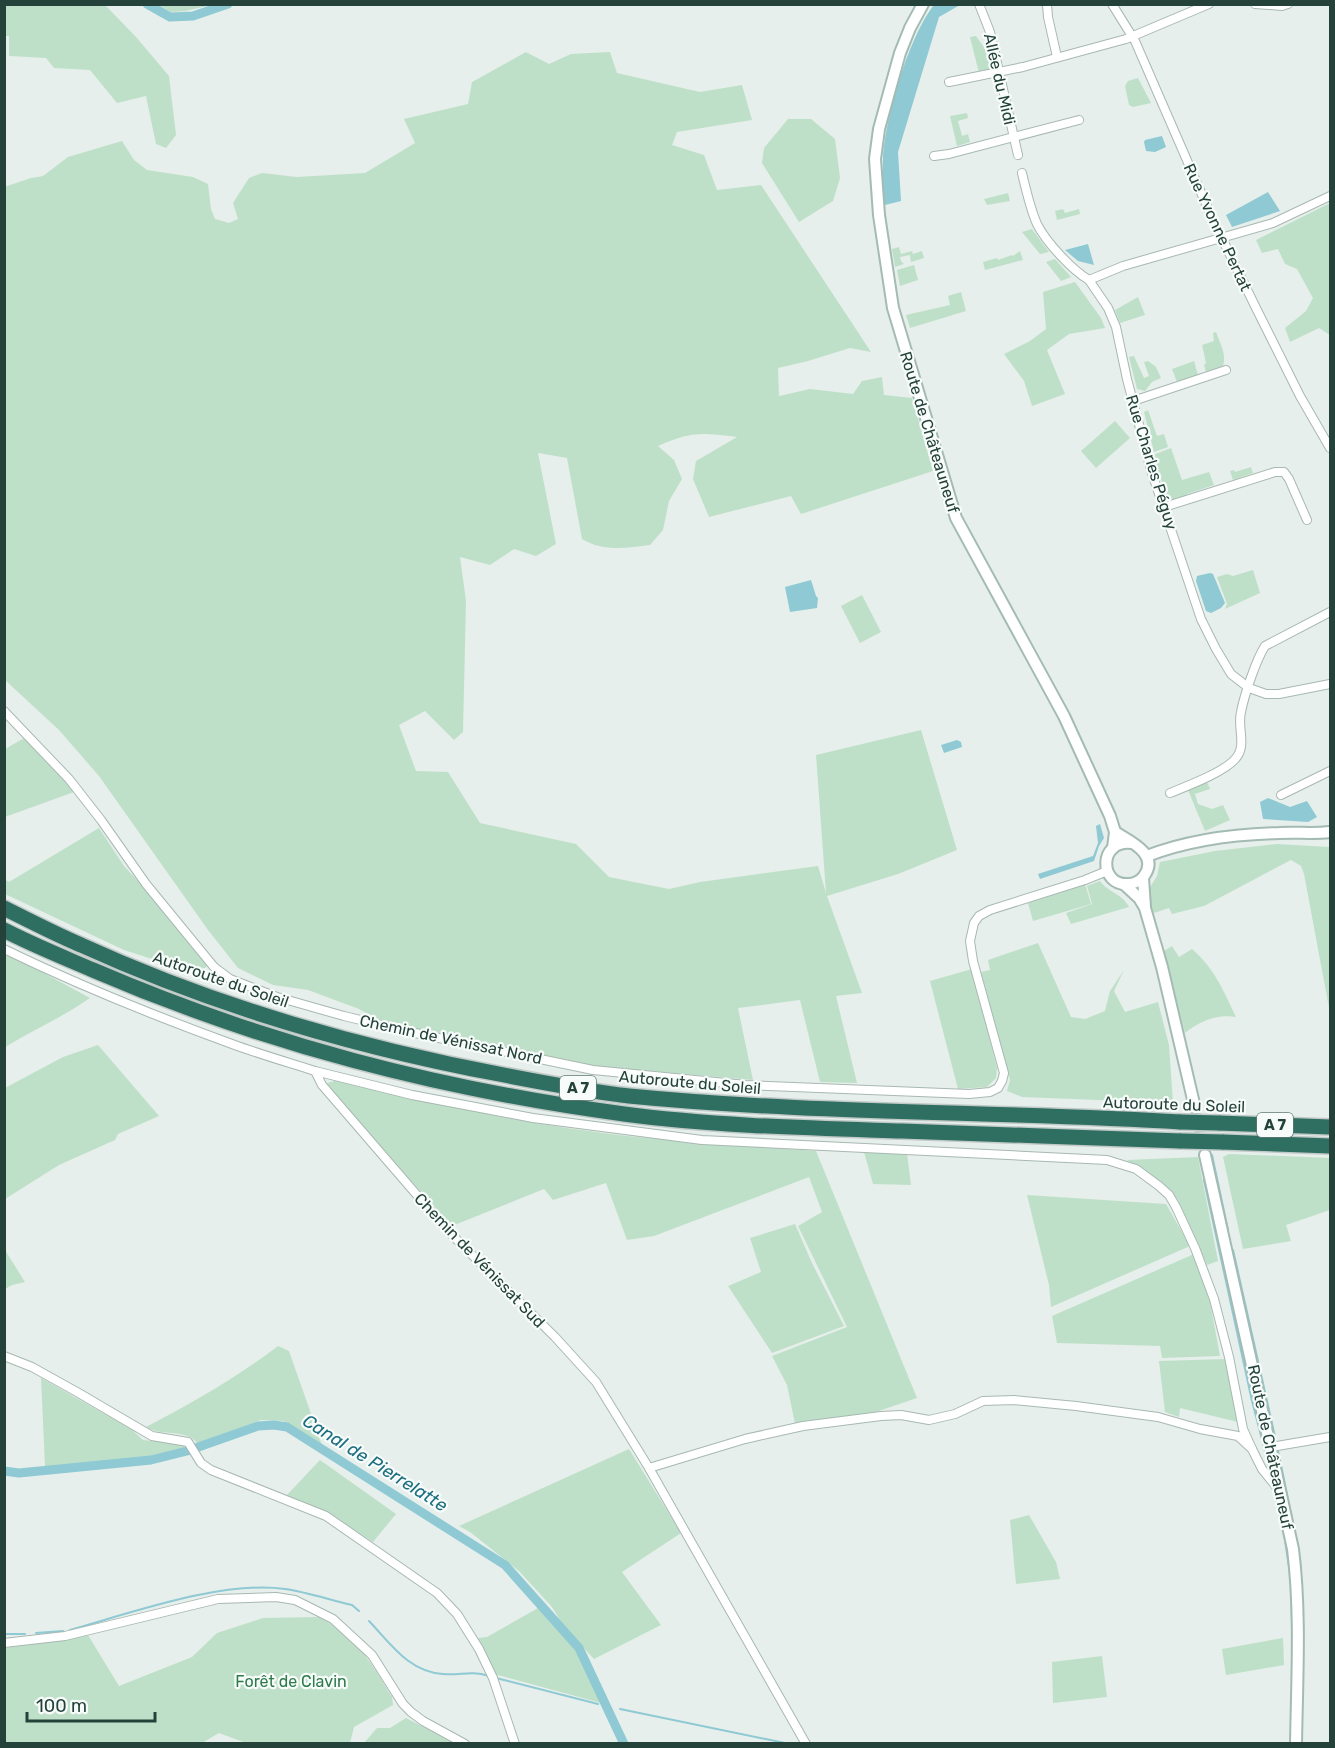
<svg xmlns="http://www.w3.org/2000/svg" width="1335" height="1748" font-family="Rubik,sans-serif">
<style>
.green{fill:#bfe0c8}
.water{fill:#8ec9d4}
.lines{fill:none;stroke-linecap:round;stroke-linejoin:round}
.stream{stroke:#8ec9d4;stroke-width:2}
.canal{stroke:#8ec9d4;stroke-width:9}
.secondary-tunnel{stroke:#bfccc8;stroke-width:10;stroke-dasharray:10 5;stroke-linecap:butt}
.street-casing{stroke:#a8b8b2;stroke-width:10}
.secondary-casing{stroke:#a4bbb3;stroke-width:14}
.highway-casing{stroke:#c2cac8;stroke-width:18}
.street{stroke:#fff;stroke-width:8}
.secondary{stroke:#fff;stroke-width:10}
.highway{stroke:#2f6f62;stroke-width:15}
.highway-bridge-casing{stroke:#c2cac8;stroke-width:18;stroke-linecap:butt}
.highway-bridge{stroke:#2f6f62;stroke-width:15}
.labels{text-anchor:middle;stroke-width:4.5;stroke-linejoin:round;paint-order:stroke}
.shield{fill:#f7fbf9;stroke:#637a73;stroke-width:1.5}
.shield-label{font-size:15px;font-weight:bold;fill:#24423a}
.street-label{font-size:16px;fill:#24423a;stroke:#f7fbf9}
.park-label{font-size:16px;fill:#2d7a4b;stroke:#f7fbf9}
.water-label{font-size:18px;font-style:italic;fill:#1c6f80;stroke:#f7fbf9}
</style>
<rect width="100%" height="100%" fill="#e6efeb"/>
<g class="green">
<path d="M4,5H105L136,37L169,76L176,135L166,148L156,144L146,96L117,103L90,70L54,68L46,58L9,56V36H5Z"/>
<path d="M159,5L211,4V5L185,11L171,12Z"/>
<path d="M976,36L985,49L991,69L979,73L970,37Z"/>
<path d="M526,52L549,64L571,54L610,52L617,73L700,92L742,85L752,120L677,132L672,145L704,155L717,190L761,185L871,352L850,348L808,361L778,368L779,396L810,389L853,394L862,381L882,377L884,395L912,398L933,471L801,514L791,496L709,517L693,479L696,461L737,437C700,433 693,431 658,446L674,460L682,479L669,501L663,530L650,545C627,548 603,552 582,539L567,458L538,453L556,544L536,556L514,549L490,565L460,557L466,601L463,732L454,740L425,711L399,725L416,771L448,772L480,823L576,844L609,877L669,889L700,882L818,866L826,893L816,755L921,730L957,850L898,874L827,896L862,993L836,996L857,1083L820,1082L800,1000L738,1008L753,1080L593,1066L470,1043L383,1022L359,1009L308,990L273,985L238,968L208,930L99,776L59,730L5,680L4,187L31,178L43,176L68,157L122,141L134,160L147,170L193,177L208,184L211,209L215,219L229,223L238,219L233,203L249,178L262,173L297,177L365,173L415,143L404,119L468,104L472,82Z"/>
<path d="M1138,78L1151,103L1133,107L1129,105L1125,86L1128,81Z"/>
<path d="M967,113L968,118L958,121L962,136L968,134L970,142L957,146L950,116Z"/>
<path d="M788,119H811L835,139L840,178L833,201L799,222L762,163L764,148Z"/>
<path d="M1008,193L1010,201L987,205L984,199Z"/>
<path d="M1330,203V335L1319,328L1290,342L1285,328L1306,311L1313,298L1297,269L1285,264L1278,249L1262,253L1256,240Z"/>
<path d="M1063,209L1065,213L1079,209L1080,214L1057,220L1055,211Z"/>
<path d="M1032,229L1049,252L1040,254L1022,232Z"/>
<path d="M899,247L901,254L912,251L913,254L922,251L924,258L911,262L910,255L900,257L901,261L904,264L895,267L892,249Z"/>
<path d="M1020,251L1023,260L985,270L983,262L997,258L998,260L1012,255L1013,256Z"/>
<path d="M1055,259L1071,277L1061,281L1046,262Z"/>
<path d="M914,265L918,280L900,286L897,270Z"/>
<path d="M1075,282L1101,318L1105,328L1069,334L1047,350L1065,394L1032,406L1024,381L1004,354L1030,341L1046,329L1043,292Z"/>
<path d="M961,292L966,311L910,328L906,315L950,305L948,296Z"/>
<path d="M1138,297L1145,315L1120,323L1115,310Z"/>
<path d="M1216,332C1220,343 1227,355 1223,366L1206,372L1204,365L1206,363L1202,345L1214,341L1213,333Z"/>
<path d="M1134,356L1144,378L1149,376L1144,362L1148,361L1156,367L1161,378L1152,382L1145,391L1137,389L1129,357Z"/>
<path d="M1194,361L1198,375L1177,382L1172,369Z"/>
<path d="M1148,410L1157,436L1164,434L1168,447L1154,452L1144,412Z"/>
<path d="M1115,421L1130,438L1096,468L1081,451Z"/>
<path d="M1171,448L1182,480L1209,472L1214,485L1187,494V496L1172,501L1167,498L1153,455Z"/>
<path d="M1251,467L1253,473L1233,480L1230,471L1234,470L1235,472Z"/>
<path d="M1253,570L1260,593L1225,609L1227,604L1217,577L1227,574L1233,576Z"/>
<path d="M862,595L881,632L860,643L841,606Z"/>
<path d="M26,737L74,792L5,817V749Z"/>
<path d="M1207,782L1210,789L1195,794L1198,804L1212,809L1223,805L1230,820L1205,831L1188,790Z"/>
<path d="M99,828L124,866L162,907L208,965L199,974L124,950L5,894L4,879L9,882Z"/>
<path d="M1277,844L1330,847V1013L1304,874L1301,866L1291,860L1204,906L1172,914L1169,908L1154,913L1150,907L1149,889L1157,876L1160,862L1215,851Z"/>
<path d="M1100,881C1109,893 1123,894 1129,907L1071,924L1066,913L1092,904L1087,886Z"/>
<path d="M1085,884L1091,904L1033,921L1028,903Z"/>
<path d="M1038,943L1071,1017L1085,1019L1105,1011L1110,991L1124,970L1114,991L1125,1012L1158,1002L1169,1045L1173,1103L1022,1097L1007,1091L1010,1080L981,972L990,970L988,960Z"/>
<path d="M1172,946L1179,957L1192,949C1215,969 1223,990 1236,1017C1217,1014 1200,1021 1185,1033L1164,951Z"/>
<path d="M5,952L90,998C63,1017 33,1030 5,1047Z"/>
<path d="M972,969L997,1068L996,1078L987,1087L958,1089L930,981Z"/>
<path d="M98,1045L159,1116L118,1134L115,1140L59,1165L5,1199V1088L63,1057Z"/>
<path d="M341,1079C422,1101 505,1120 589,1131C664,1142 740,1145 816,1151L917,1398L864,1416L795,1424L787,1385L772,1356L847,1327L798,1226L822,1212L809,1177L654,1236L627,1240L606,1183L553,1200L544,1189L452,1226L324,1084Z"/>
<path d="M864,1152L907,1153L911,1185L873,1184Z"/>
<path d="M1229,1154L1330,1158V1210L1286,1225L1291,1241L1243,1249L1223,1157Z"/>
<path d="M1198,1157L1218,1261L1207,1265L1178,1200L1171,1191L1127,1160Z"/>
<path d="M1027,1195L1166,1204L1190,1246L1051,1307L1049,1285Z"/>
<path d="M795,1224L812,1263L844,1326L772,1353L728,1286L761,1272L750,1238Z"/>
<path d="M5,1250L25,1282L12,1285L5,1289Z"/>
<path d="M1194,1254L1210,1302L1220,1356L1162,1358L1160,1346L1057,1343L1052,1316Z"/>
<path d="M278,1346L289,1351L322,1445L283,1421L261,1420L198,1444C186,1428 164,1437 146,1427C192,1403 236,1378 278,1346Z"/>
<path d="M1226,1359L1238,1422L1180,1408L1179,1417L1165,1412L1159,1361Z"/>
<path d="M41,1378L131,1429L143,1440L184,1444V1449L143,1459L45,1467Z"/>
<path d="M629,1449L681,1533L622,1572L661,1625L594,1659L565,1628L552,1607L519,1571L470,1532L459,1526Z"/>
<path d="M320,1460L396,1514L373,1542L329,1514L287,1495Z"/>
<path d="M1029,1515L1056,1562L1060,1579L1016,1584L1010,1520Z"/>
<path d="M538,1608L577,1650L601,1703L494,1674L478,1638L487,1637Z"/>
<path d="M319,1617C358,1638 370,1661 392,1697L393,1705L354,1727L350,1743H246L219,1733L202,1743H5L4,1648L70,1639L88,1635L119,1686L192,1657L217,1633L263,1618Z"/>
<path d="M1283,1638L1284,1665L1226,1675L1222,1649Z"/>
<path d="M1102,1656L1107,1697L1053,1703L1052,1662Z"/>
<path d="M406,1718L454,1743H364L377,1728H390Z"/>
</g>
<g class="water">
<path d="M934,5H960L939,17L898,152L901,201L885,205C883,190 882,175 883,159C885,118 909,36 934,5Z"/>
<path d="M1162,136L1166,147L1155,152L1146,151L1144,142L1145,140Z"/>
<path d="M1268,192L1280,211L1232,227L1226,215Z"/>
<path d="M1088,244L1094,265L1078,261L1065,250Z"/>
<path d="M1210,573L1213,574L1225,603L1221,608L1211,613L1206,611L1196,581L1197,576Z"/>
<path d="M811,580L816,596L818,598L817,608L790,612L785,587Z"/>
<path d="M957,740L961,742L962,747L944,753L941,745Z"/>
<path d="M1268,798L1290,807L1307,801L1317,817L1308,822L1263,819L1260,802Z"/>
<path d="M1100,824L1104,838L1099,846L1094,861L1040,879L1038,874L1093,856L1098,843L1096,826Z"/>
</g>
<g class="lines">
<g class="stream">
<path d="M1212,1155L1228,1230"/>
<path d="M1204,1180L1252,1401L1268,1462"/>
<path d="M1233,1250L1276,1441"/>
<path d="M1278,1451L1298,1547"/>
<path d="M1276,1499L1280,1518"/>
<path d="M1284,1533L1291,1581L1292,1621"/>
<path d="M1300,1559L1302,1592"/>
<path d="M369,1621C391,1644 409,1672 443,1674C461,1676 469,1670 489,1676"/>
<path d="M70,1630C131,1613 223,1580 285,1589C307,1592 330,1600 352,1605L359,1611"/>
<path d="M36,1633L63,1631"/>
<path d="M4,1634H25"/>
<path d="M1292,1672V1639"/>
<path d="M496,1678L598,1704"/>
<path d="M620,1709L790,1744"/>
</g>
<g class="canal">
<path d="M147,4L170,17L193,16L228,4"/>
<path d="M4,1471L19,1473L151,1460L187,1451L258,1426L274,1425L287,1427L505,1565L579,1648L624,1744"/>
</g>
<path class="secondary-tunnel" d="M1195,1108L1205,1155"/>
<defs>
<g id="street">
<path d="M979,4L990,32L1018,155"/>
<path d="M1047,4L1048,17L1057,57"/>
<path d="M1112,4L1135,41L1213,220L1256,308L1300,396L1330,448"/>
<path d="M1255,4L1282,6L1288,4"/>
<path d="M949,82L1023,67L1126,39L1209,4"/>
<path d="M934,156L949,154L1079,120"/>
<path d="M1022,173C1026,190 1030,208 1037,224C1046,242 1072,270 1089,280"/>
<path d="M1330,196L1273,223L1123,266L1089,280L1108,308L1116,327L1127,379L1151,470L1201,619L1216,649L1231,674L1249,688L1266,694H1279L1330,684"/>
<path d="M1133,401L1226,370"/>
<path d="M1164,507L1275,472H1284L1289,479L1307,520"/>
<path d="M4,711L69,779L101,820L146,884L214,967L230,979L277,997L344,1016L410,1032L593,1070L746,1085L969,1094L990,1092L998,1088L1002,1081L1004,1073L973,961L970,941L974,923L979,916L990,910L1085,880L1107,871"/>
<path d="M1170,793C1187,786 1225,772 1236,758C1247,745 1237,727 1241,712C1244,696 1256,660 1265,646L1330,612"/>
<path d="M1281,795L1330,771"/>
<path d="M4,949C78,985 155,1016 232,1044C259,1054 287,1062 315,1071L322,1085L448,1231L555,1337L596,1382L649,1468L806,1744"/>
<path d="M315,1071L412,1095L533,1118L702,1140L1107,1160L1136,1169L1159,1186L1169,1195L1176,1207L1195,1248L1214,1299L1229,1357L1243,1429L1252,1449"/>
<path d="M4,1356L32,1367L77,1392L152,1436L188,1442L201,1463L211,1470L326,1516L437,1593L457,1614L479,1649L493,1678L515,1744"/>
<path d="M1271,1447L1330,1437"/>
<path d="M649,1468L745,1439L803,1426L881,1416L901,1415L929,1420L955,1414L983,1401L1014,1400L1076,1406L1158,1417L1200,1429L1238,1436L1252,1449L1262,1469L1279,1490"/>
<path d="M4,1643L65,1636L218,1599L276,1597L295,1600L333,1619L372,1655L403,1704L411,1712L423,1721L465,1744"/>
</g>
<g id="secondary">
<path d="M923,4L910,28L900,53L879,129L875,159L879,215L893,308L956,518L1064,716L1110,816L1115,832L1113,848"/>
<path d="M1115,832C1129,841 1160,854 1144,876C1140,881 1134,884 1128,884C1099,886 1098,840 1131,843"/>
<path d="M1147,856C1188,840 1236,834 1279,833C1297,832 1313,834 1330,832"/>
<path d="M1143,878L1145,907"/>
<path d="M1125,885L1139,898L1145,908L1162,967L1195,1108"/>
<path d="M1205,1155L1293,1549C1301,1613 1297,1679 1296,1744"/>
</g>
<g id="highway">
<path d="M4,908C30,921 55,934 81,945C215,1006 359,1048 504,1075C545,1083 587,1091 629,1096C813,1114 997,1111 1181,1122"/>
<path d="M4,930C33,945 63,957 93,970C265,1044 438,1089 624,1114C715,1126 810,1128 902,1131C995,1134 1088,1138 1181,1141"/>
<path d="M1219,1123L1330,1127"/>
<path d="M1222,1142L1330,1146"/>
</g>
</defs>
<use href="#street" class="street-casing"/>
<use href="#secondary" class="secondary-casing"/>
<use href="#highway" class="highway-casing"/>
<use href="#street" class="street"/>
<use href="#secondary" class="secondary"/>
<use href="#highway" class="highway"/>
<defs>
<g id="highway-bridge">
<path d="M1181,1122L1219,1123"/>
<path d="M1181,1141L1222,1142"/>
</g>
</defs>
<use href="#highway-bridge" class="highway-bridge-casing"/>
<use href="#highway-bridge" class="highway-bridge"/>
</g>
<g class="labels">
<g class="shield">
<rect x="560" y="1076" width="36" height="24" rx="4.5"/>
<rect x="1257" y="1113" width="36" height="24" rx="4.5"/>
</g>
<g class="shield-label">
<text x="578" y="1093">A 7</text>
<text x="1275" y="1130">A 7</text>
</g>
<g class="street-label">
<text transform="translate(1000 79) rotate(77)" y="6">Allée du Midi</text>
<text transform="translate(1218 227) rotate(65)" y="6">Rue Yvonne Pertat</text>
<text transform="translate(930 432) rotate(73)" y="6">Route de Châteauneuf</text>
<text transform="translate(1152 462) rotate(73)" y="6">Rue Charles Péguy</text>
<text transform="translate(221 979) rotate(19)" y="6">Autoroute du Soleil</text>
<text transform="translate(451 1039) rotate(12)" y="6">Chemin de Vénissat Nord</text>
<text transform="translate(690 1082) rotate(5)" y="6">Autoroute du Soleil</text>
<text transform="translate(1174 1104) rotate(2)" y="6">Autoroute du Soleil</text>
<text transform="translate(480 1260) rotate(46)" y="6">Chemin de Vénissat Sud</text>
<text transform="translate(1271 1447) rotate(78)" y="6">Route de Châteauneuf</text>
</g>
<g class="park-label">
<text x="291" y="1687">Forêt de Clavin</text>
</g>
<g class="water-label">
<text transform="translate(375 1463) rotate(32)" y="6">Canal de Pierrelatte</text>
</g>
</g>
<rect width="1335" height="1748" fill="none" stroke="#24423a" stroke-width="12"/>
<path d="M27 1712v9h128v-9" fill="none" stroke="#24423a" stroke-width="3"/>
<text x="36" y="1712" font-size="18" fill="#24423a" stroke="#f7fbf9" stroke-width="4.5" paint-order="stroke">100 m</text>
</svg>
